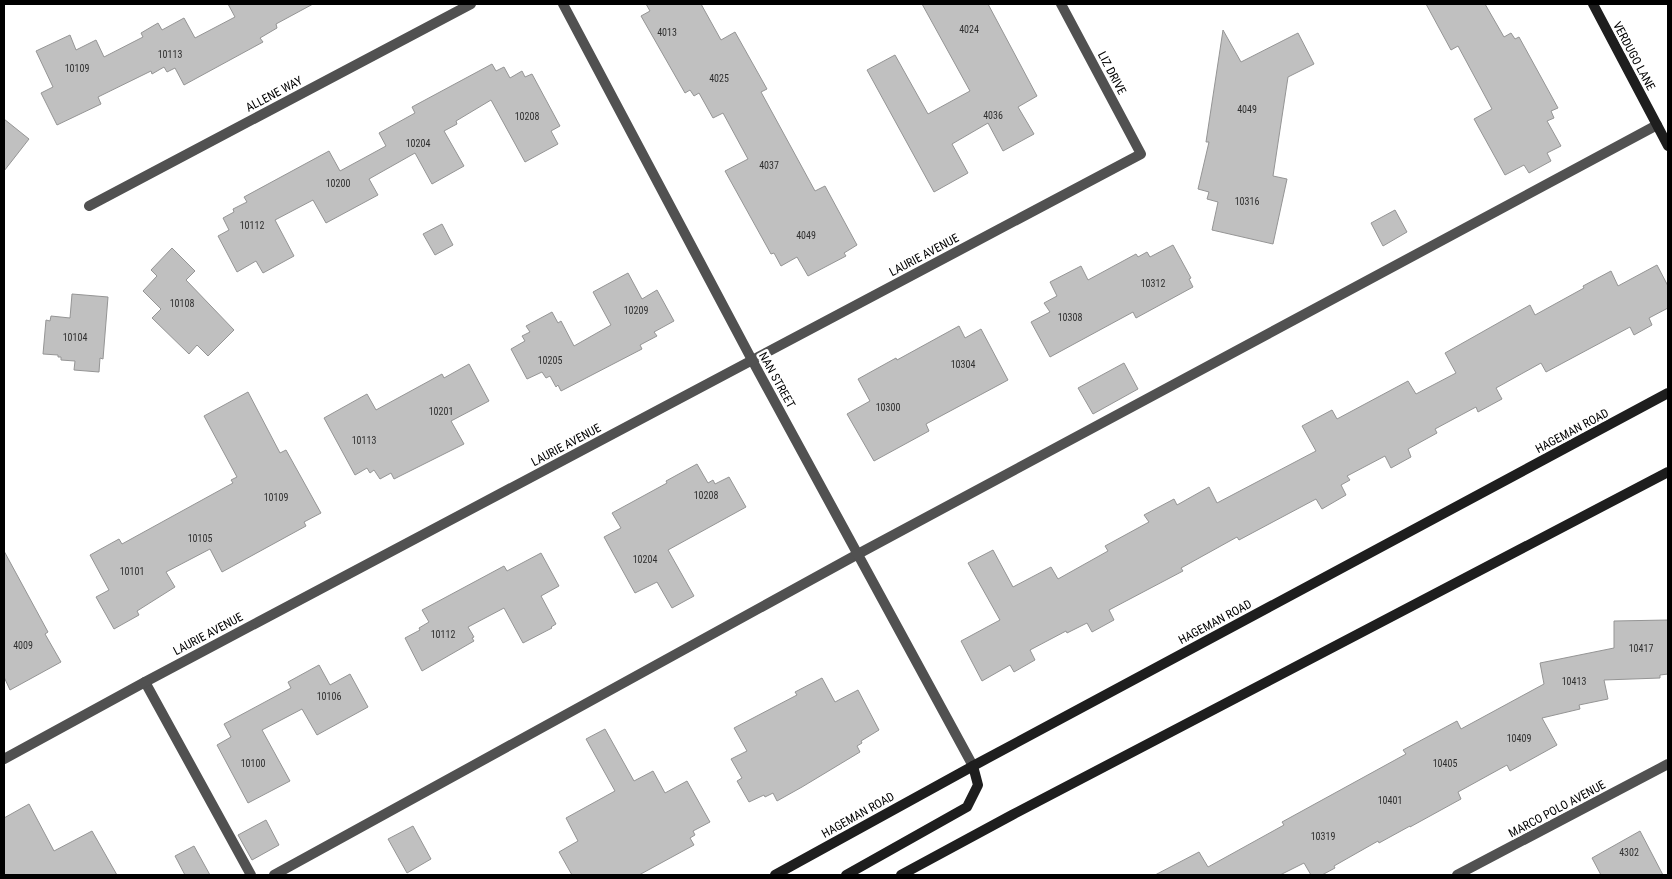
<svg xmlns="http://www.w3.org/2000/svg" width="1672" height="879" font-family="'Roboto Condensed',sans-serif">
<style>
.building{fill:#c0c0c0;stroke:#959595}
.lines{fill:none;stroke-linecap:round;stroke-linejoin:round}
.lane{stroke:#515151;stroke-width:10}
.street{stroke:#515151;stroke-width:10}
.secondary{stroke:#1e1e1e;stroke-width:10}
.labels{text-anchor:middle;stroke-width:5;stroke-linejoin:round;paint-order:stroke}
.number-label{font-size:10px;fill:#303030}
.street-label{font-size:12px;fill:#000;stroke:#fff}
</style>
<rect width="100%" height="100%" fill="#fff"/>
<g class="building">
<path d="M228,4H313L276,24L277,28L260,38L263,42L184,85L175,68L167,72L164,67L152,74L151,71L98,97L101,104L57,125L41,93L53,87L36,51L70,35L76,50L96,40L104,57L143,37L141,33L158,23L162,30L184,18L195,38L235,17Z"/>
<path d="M646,4H701L721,40L735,32L767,89L761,92L815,191L825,186L857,245L844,253L846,256L808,276L797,257L781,266L774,253L771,254L725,171L748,159L723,113L713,118L699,93L694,96L690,90L685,93L641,16L650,11Z"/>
<path d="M922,4H988L1037,96L1018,107L1034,134L1003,151L988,123L952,144L968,173L934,192L867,70L895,55L928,114L970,91Z"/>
<path d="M1426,4H1485L1504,37L1511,33L1515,39L1519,37L1558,108L1551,111L1554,118L1547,121L1561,146L1547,153L1551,161L1529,173L1524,165L1505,175L1474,119L1492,109L1458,46L1451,50Z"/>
<path d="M1223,30L1241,62L1298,33L1314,64L1288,77L1273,176L1287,179L1273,244L1212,230L1218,202L1207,199L1209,192L1198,189L1209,142H1206Z"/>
<path d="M492,64L496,71L504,67L510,78L522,71L525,77L532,74L560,126L551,131L558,144L525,162L491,100L456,121L457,124L444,131L464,166L432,184L415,153L369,179L378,195L326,223L313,200L275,220L294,256L263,273L256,261L237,272L218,236L229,230L223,218L234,212L233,209L247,202L244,197L329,151L340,171L386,146L379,133L415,113L412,107Z"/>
<path d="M4,119L29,139L4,171Z"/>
<path d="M1395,210L1407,232L1383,246L1371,223Z"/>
<path d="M442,224L453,245L435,255L423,234Z"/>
<path d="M1173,245L1191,278L1189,279L1193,287L1136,318L1133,312L1050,357L1031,322L1050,312L1044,303L1057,296L1050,282L1081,266L1088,280L1136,254L1138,257L1147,252L1150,257Z"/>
<path d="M172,248L195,271L186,280L234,330L208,356L197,345L189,354L152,318L161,309L143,291L157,276L151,270Z"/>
<path d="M1657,265L1668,286V308L1649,318L1652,325L1634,335L1630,327L1546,372L1541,363L1496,388L1502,399L1478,412L1476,407L1435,429L1437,433L1408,449L1411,457L1391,468L1385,456L1347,476L1350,480L1341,485L1346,495L1322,509L1316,499L1239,540L1237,537L1181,568L1183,571L1109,610L1114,620L1092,632L1087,623L1067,633L1066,631L1030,650L1035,660L1014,672L1010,665L982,681L961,641L1000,620L968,563L993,550L1013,587L1051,567L1058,579L1108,551L1105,546L1149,522L1144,515L1174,499L1177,505L1209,487L1217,503L1316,451L1302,426L1332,410L1337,419L1408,381L1416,394L1456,373L1445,353L1530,305L1535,315L1584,288L1583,286L1611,271L1618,286Z"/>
<path d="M628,273L642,299L657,290L674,321L654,332L657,336L640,345L642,349L561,391L558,385L556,387L550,376L546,378L542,372L527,379L511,349L525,341L522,336L530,332L526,326L552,312L558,323L561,321L574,346L611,325L593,292Z"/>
<path d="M72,294L108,297L103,359L100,358L99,372L74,370L75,361L61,360V357H58V355L43,354L46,320L50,321L51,316L70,318Z"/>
<path d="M959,326L965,338L981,329L1008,380L926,424L929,431L874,461L847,414L870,401L858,379L896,358L897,360Z"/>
<path d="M1124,363L1138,389L1093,414L1078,388Z"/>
<path d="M469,364L489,401L451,421L464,444L394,479L391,473L380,479L374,470L370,473L367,468L355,475L324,418L367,394L376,410L442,374L444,378Z"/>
<path d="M248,392L280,453L286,450L321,513L304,522L306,526L222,572L210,549L166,572L175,587L137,611L139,615L114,629L96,597L109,590L90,555L119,539L122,544L233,483L231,480L237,477L204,416Z"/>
<path d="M697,464L708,483L713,480L715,484L729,477L746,507L668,550L694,596L672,608L657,582L635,593L604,537L621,528L612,513L667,483L666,481Z"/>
<path d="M4,551L48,632L45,634L61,662L10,690L4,677Z"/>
<path d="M541,553L559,586L541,596L556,624L551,627L552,628L523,643L504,608L468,627L474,637L472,638L474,641L422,671L405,638L420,630L419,628L429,622L422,610L504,566L507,571Z"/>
<path d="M1668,620V674L1660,675V678L1604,680L1608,699L1579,705L1580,709L1542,718L1557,745L1510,771L1507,765L1458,792L1461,799L1410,827V826L1379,843L1378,841L1334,866L1335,868L1322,875H1311L1304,863L1280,875H1155L1199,852L1208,867L1284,825L1282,822L1406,754L1403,750L1457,721L1461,729L1544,684L1540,663L1614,648V621Z"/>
<path d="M319,665L330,685L350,674L368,707L317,735L302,709L262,730L290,781L248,803L217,745L231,737L224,724L291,688L288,682Z"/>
<path d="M822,678L835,702L858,690L879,730L861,741L862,743L857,746L860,752L802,787L777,801L773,793L765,797L764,795L749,802L737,781L742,778L731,759L747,751L734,728L797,695L795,692Z"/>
<path d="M605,729L634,781L653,771L665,793L687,781L710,822L693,831L695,835L690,838L694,845L639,875H572L559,852L578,841L566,818L615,791L586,739Z"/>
<path d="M29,804L54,851L92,831L117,875H4V818Z"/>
<path d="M266,820L279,845L252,860L238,835Z"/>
<path d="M413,826L431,859L407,873L388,839Z"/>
<path d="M1640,831L1663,875H1601L1592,858Z"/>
<path d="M194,846L210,875H185L175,856Z"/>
</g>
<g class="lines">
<g class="lane">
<path d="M145,682L251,875"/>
<path d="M274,875L858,554L1657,125"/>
</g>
<g class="street">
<path d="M563,4L752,360L973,766"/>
<path d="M89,206L471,4"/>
<path d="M4,759L145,682L1141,154L1061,4"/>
<path d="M1457,875L1668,764"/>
</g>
<g class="secondary">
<path d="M1593,4L1668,146"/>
<path d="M775,875L973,766L1668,393"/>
<path d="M846,875L967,807L978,785L973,766"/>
<path d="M901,875L1012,815L1668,472"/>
</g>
</g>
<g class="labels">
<g class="number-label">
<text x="969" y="33">4024</text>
<text x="667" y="36">4013</text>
<text x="170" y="58">10113</text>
<text x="77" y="72">10109</text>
<text x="719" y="82">4025</text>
<text x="1247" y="113">4049</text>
<text x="993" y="119">4036</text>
<text x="527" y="120">10208</text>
<text x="418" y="147">10204</text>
<text x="769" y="169">4037</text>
<text x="338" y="187">10200</text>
<text x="1247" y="205">10316</text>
<text x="252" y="229">10112</text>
<text x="806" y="239">4049</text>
<text x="1153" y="287">10312</text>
<text x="182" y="307">10108</text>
<text x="636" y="314">10209</text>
<text x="1070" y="321">10308</text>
<text x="75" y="341">10104</text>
<text x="550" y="364">10205</text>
<text x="963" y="368">10304</text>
<text x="888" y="411">10300</text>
<text x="441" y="415">10201</text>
<text x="364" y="444">10113</text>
<text x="706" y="499">10208</text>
<text x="276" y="501">10109</text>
<text x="200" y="542">10105</text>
<text x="645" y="563">10204</text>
<text x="132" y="575">10101</text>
<text x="443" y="638">10112</text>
<text x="23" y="649">4009</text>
<text x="1641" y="652">10417</text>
<text x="1574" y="685">10413</text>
<text x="329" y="700">10106</text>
<text x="1519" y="742">10409</text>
<text x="253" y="767">10100</text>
<text x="1445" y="767">10405</text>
<text x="1390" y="804">10401</text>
<text x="1323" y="840">10319</text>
<text x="1629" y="856">4302</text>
</g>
<g class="street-label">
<text transform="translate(1634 56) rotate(62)" y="4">VERDUGO LANE</text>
<text transform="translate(1112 73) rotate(62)" y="4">LIZ DRIVE</text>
<text transform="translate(274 94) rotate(-28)" y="4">ALLENE WAY</text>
<text transform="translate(924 255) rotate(-28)" y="4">LAURIE AVENUE</text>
<text transform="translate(777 380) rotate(61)" y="4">NAN STREET</text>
<text transform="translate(1572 431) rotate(-28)" y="4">HAGEMAN ROAD</text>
<text transform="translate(566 445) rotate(-28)" y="4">LAURIE AVENUE</text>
<text transform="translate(1215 622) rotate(-28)" y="4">HAGEMAN ROAD</text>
<text transform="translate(208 634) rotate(-28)" y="4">LAURIE AVENUE</text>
<text transform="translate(1557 809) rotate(-28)" y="4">MARCO POLO AVENUE</text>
<text transform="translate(858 815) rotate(-29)" y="4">HAGEMAN ROAD</text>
</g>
</g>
<rect width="1672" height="879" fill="none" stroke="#000000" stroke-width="10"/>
</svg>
